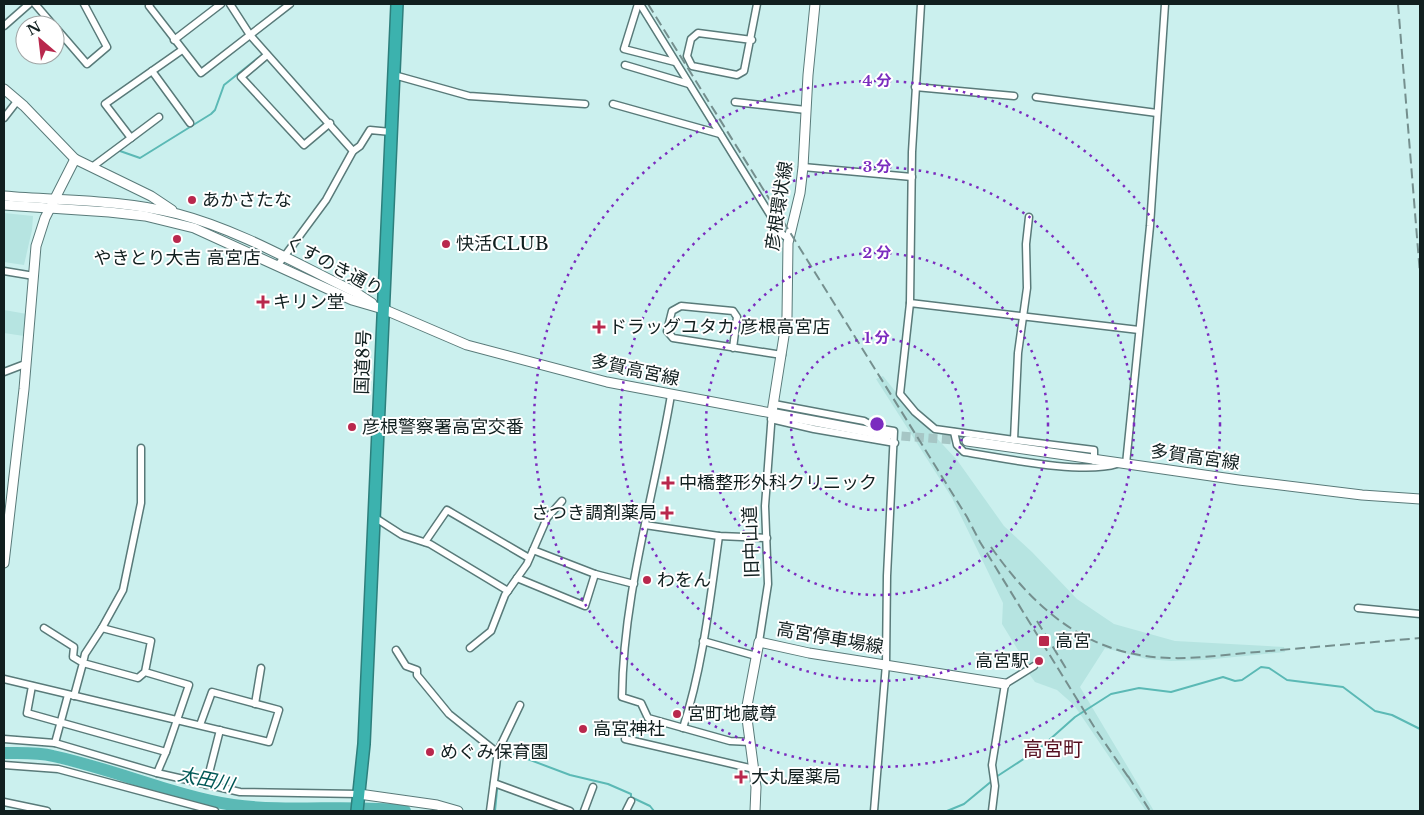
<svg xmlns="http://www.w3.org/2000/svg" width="1424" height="815" font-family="'Libre Baskerville','Noto Sans JP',serif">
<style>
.built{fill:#b6e4e1}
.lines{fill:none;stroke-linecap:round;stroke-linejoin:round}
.stream{stroke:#5bb9b5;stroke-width:2}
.river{stroke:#5bb9b5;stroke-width:12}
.secondary-tunnel{stroke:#a6c6c5;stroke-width:9;stroke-dasharray:9 4.5;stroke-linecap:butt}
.street-casing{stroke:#597a79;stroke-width:9}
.secondary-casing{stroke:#597a79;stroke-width:11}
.highway-casing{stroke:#2d7f7c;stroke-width:14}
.street{stroke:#fff;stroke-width:6}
.secondary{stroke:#fff;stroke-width:9}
.highway{stroke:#3cb2ae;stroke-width:11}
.rail{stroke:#758f8e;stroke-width:2;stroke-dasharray:10 5;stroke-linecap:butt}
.ring{fill:none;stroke:#7b2cbf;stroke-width:2.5;stroke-dasharray:2.5 5}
.poi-dot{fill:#b9284d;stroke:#fff;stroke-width:2}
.labels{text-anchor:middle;stroke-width:4;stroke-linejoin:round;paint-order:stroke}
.poi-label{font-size:18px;fill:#111f1f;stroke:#fff;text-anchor:start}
.street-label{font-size:18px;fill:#111f1f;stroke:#fff}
.water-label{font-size:19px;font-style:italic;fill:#005856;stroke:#fff}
.quarter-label{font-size:20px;fill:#551020;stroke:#fff}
.centre{fill:#7b2cbf;stroke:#fff;stroke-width:2.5}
.ring-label{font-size:15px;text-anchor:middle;font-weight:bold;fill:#7b2cbf;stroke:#fff;stroke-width:4;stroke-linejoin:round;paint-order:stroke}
</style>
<rect width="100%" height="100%" fill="#cbf0ee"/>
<g class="built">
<path d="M4,213L33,216L32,230L24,265L4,262Z"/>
<path d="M4,310L27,314L24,336L4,333Z"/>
<path d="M883,376L907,406L957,460L1004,526L1032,552L1077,599L1114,624L1175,641L1284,647L1285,652L1204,660L1171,661L1147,659L1105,648L1080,687L1154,811H1146L1074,705L1057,690L1035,682L1027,671L1026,663L1002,624L1003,603L976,547L952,498L876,379Z"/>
</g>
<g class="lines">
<g class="stream">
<path d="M120,151L140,158L211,114L215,110L224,85L258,58"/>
<path d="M996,777L1039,749L1075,717L1111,694L1139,688L1171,692L1223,677L1235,681L1242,680L1261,667L1269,668L1287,680L1343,687L1375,711L1392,715L1420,729"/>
<path d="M495,811L501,749L570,775L608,784L631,794V797L650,806L654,811"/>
<path d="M947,811L964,804L993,780"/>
</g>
<path class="river" d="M4,753C20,753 38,752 53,756C114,769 171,795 233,805C290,813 348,804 405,811"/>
<path class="secondary-tunnel" d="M888,435L967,441"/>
<defs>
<g id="street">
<path d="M35,4L53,25"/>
<path d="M150,4L149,6L201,73L290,4"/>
<path d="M230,4L250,35L353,151L326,200L278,265"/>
<path d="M638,4L624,49L675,62"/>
<path d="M640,4L782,234L789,239"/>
<path d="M4,26L29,4"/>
<path d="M55,27L87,64L107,47L84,4"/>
<path d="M174,40L221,4"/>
<path d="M752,40L698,33L691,39L687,56L692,66L737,75L744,71L757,4"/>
<path d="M267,55L241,77L304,145L330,123"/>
<path d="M625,65L689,84"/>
<path d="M152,71L190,123"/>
<path d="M394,75L469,96L585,104"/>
<path d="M915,87L1014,96"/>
<path d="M1036,97L1157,113"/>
<path d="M735,102L806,110"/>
<path d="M613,104L720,134"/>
<path d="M159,117L131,138L105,104L182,50"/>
<path d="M4,118L18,100"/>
<path d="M353,151L360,146L370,130L391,132"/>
<path d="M92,167L131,138"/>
<path d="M803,167L912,177"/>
<path d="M1029,217L1026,244L1027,288L1018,353L1014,440L935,429L915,412L900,394L910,303L1139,330"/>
<path d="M4,271L34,276"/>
<path d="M910,303L912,152L921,4"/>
<path d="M733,348L737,317L733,311L681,306L672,311L667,331L673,338L782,355"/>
<path d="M4,372L25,364"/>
<path d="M671,395C654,496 623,595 622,697L641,703L648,718L730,741L750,742"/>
<path d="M774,404L864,421L876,428L894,431L887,576L886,664L874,811"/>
<path d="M771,419L814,429L895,443"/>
<path d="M954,432L957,445L964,452C1003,458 1082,475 1117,464"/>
<path d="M1014,440L1094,450V461"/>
<path d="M1126,464L1150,226L1165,4"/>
<path d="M374,517L402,535L430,544L508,591"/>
<path d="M645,525L719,536L767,538"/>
<path d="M425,542L447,510L529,558"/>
<path d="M595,574L634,584"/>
<path d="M517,578L585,606L595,574L533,550"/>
<path d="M1358,608L1420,614"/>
<path d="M44,628L74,647L73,657L83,663L74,696"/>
<path d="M102,628L123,590L141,503V448"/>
<path d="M703,641L756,656"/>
<path d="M759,642L768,584L765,506L772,412"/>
<path d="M470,648L491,631L505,595L527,564L547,518L562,501"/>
<path d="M396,650L406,666L417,670V675L449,714L498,753"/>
<path d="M4,679L269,742L279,710L212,692L200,725"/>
<path d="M32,686L27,713L166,752L189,685L145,672L151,641L102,628L85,654L83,663L138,678L145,672"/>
<path d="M255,704L261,668"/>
<path d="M683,728C703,666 710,600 719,536"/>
<path d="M4,739L55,743L157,773L240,792L359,794"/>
<path d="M625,739L754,769"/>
<path d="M55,743L68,695"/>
<path d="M4,765L58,769L215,811"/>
<path d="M157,773L166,752"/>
<path d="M494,783L570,811"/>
<path d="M206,785L220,730"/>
<path d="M4,802L47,811"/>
<path d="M490,811L498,751L520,705"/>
<path d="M584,811L593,787"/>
<path d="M626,811L631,801"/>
<path d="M992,811L995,786L992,765L1005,684L1034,666"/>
</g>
<g id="secondary">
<path d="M4,89L24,106L75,159L151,196L172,210"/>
<path d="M4,196C61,201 121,199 178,214C239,230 297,264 355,292L372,303"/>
<path d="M4,205L109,212L145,216L194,228L352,300L383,309L467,345L607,382L888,435"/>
<path d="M772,412L787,317L788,243L800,193L803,167L808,75L815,4"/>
<path d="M967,441L1239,480L1362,495L1420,499"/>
<path d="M4,563L24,389L36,246L45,218L75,159"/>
<path d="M359,794L437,805L458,811"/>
<path d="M755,811L756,787L746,711L759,642L809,653L1005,684"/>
</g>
<path id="highway" d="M357,811L364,744L397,4"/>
</defs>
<use href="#street" class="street-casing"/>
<use href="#secondary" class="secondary-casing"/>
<use href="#highway" class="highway-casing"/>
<use href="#street" class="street"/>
<use href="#secondary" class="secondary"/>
<use href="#highway" class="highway"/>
<g class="rail">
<path d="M648,4L967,517L980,542L1096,730L1131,781"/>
<path d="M1398,4L1420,274"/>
<path d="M991,547C1036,611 1089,656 1170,658C1199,659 1229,654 1258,652C1312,647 1366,643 1420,638"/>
<path d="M1037,621L1067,670"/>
<path d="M1128,776L1150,811"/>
</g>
</g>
<g class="ring">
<circle cx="877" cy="424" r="86"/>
<circle cx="877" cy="424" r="171"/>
<circle cx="877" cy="424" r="257"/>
<circle cx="877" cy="424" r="343"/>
</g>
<g class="poi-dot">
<circle cx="192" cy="200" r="5"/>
<circle cx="177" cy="239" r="5"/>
<circle cx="446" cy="244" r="5"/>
<path d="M260.5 294.5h5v5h5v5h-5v5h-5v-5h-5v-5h5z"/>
<path d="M596.5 319.5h5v5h5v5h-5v5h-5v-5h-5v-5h5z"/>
<circle cx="352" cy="427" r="5"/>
<path d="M665.5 475.5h5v5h5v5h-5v5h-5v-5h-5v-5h5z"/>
<path d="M664.5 505.5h5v5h5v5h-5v5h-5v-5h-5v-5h5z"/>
<circle cx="647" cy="580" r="5"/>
<rect x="1038" y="635" width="12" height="12" rx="2.5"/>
<circle cx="1039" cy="661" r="5"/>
<circle cx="677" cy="714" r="5"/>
<circle cx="583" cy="729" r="5"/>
<circle cx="430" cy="752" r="5"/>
<path d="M738.5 769.5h5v5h5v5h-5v5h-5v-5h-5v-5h5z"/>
</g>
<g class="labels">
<g class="poi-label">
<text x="202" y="206">あかさたな</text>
<text x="456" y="250">快活CLUB</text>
<text x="177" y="264" text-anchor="middle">やきとり大吉 高宮店</text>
<text x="273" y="308">キリン堂</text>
<text x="609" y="333">ドラッグユタカ 彦根高宮店</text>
<text x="362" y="433">彦根警察署高宮交番</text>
<text x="679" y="489">中橋整形外科クリニック</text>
<text x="657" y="519" text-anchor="end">さつき調剤薬局</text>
<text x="657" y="586">わをん</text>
<text x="1055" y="647">高宮</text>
<text x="1029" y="667" text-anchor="end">高宮駅</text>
<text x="687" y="720">宮町地蔵尊</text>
<text x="593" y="735">高宮神社</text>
<text x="440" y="758">めぐみ保育園</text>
<text x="751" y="783">大丸屋薬局</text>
</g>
<g class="street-label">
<text transform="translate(779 206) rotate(-81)" y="6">彦根環状線</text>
<text transform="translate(334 266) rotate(28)" y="6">くすのき通り</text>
<text transform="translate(363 362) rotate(-88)" y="6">国道8号</text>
<text transform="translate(635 370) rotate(12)" y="6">多賀高宮線</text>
<text transform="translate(1195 457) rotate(8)" y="6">多賀高宮線</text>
<text transform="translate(751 542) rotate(-92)" y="6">旧中山道</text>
<text transform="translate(830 638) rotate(10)" y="6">高宮停車場線</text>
</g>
<g class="water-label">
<text transform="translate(206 779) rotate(12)" y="7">太田川</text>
</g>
<g class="quarter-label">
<text x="1053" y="756">高宮町</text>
</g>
</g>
<circle cx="877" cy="424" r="8" class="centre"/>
<g class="ring-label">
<text x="877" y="86">4 分</text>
<text x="877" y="172">3 分</text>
<text x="877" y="258">2 分</text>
<text x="877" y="343">1 分</text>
</g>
<rect width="1424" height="815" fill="none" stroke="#111f1f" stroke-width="10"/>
<g transform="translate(40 40) rotate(332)"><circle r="24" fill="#ffffff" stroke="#a0a5a5"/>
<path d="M0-4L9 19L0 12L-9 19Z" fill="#b9284d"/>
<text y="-8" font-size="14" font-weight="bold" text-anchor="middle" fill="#111f1f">N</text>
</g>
</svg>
